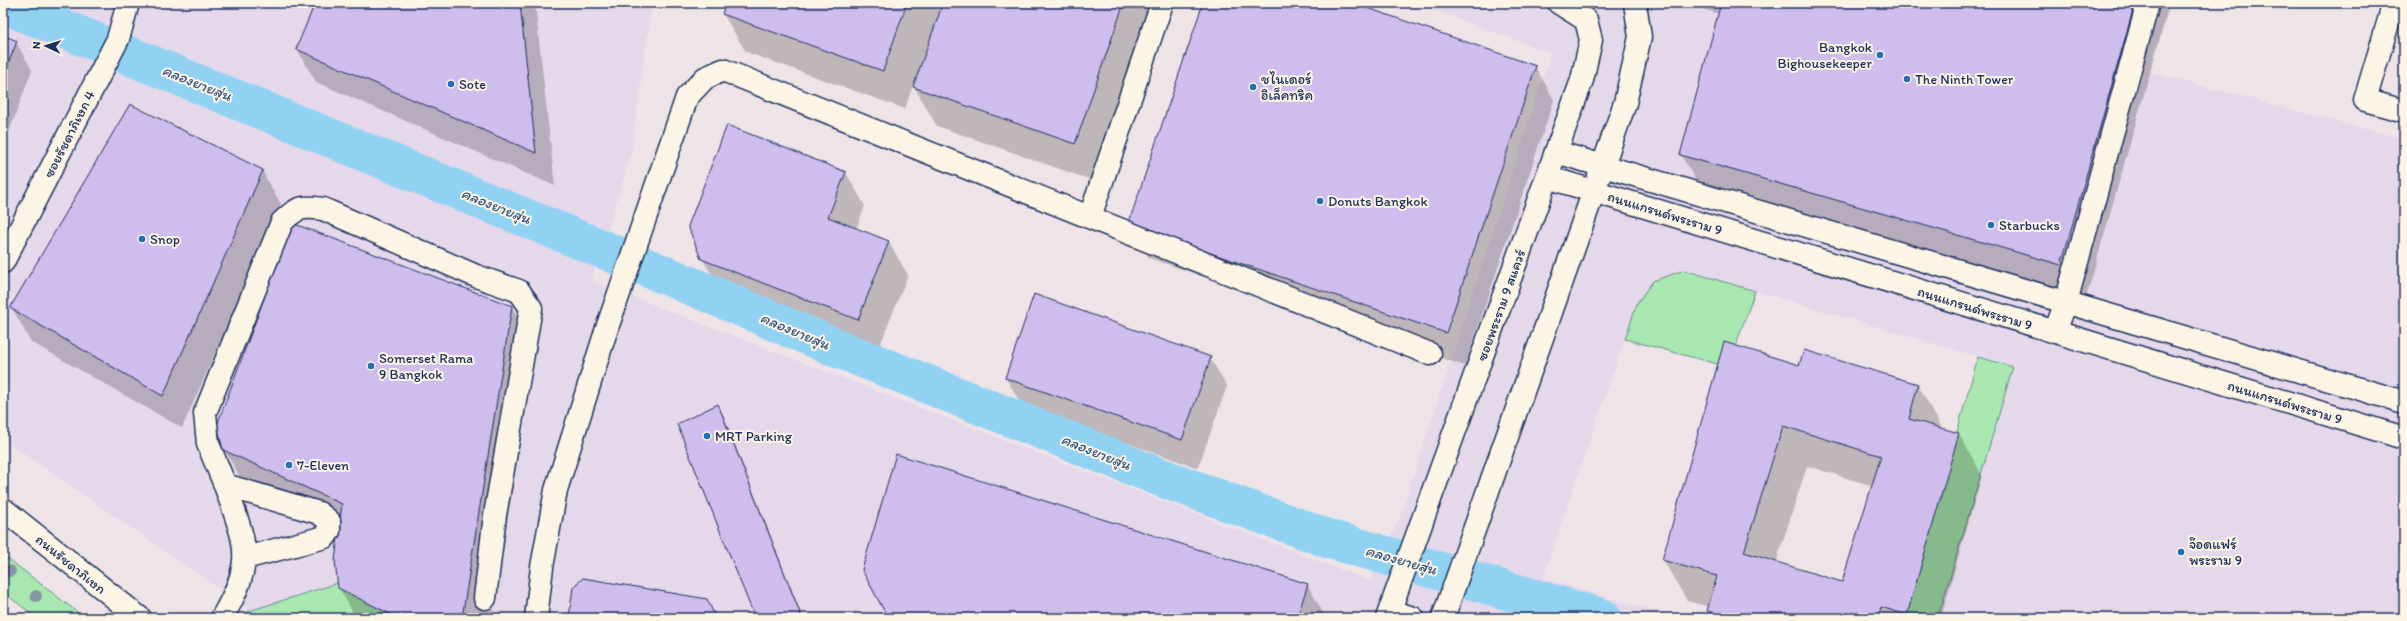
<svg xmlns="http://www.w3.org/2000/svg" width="2407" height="621" font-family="Itim,'Playpen Sans Thai',sans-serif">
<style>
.built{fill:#e5d8ea}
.green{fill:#a8e8b0;stroke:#628c87}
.shadow{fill:#0003;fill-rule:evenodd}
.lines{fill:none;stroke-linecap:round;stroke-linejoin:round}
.canal{stroke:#91d2f3;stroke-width:39}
.building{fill:#cfbdee;stroke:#1b2f5e;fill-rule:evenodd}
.lane-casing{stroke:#1b2f5e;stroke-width:25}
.street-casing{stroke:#1b2f5e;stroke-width:25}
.primary-casing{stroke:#1b2f5e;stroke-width:25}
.lane{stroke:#fcf5e5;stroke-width:22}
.street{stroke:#fcf5e5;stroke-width:22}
.primary{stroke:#fcf5e5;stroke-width:22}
.tree{fill:#8995a5}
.poi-dot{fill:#1f6fb2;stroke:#fcf5e5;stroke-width:1.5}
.labels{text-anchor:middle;stroke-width:4;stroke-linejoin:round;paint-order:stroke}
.poi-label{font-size:14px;fill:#1b2f5e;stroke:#fcf5e5;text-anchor:start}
.street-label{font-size:14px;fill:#1b2f5e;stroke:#fcf5e5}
.water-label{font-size:15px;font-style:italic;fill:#385883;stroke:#fcf5e5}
</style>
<rect width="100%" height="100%" fill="#eee4e8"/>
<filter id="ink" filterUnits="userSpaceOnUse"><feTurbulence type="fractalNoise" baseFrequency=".025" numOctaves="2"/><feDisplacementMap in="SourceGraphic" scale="8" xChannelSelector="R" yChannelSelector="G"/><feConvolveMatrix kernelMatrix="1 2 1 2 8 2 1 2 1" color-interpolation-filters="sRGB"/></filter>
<g filter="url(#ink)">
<path class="built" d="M3,3H652L631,155L591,281L1370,581L1400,517L1551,53L1415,3H2169L2149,72L2404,139V618H1938L2013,367L1684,270L1637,303L1543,578L1676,618H261L3,439Z"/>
<g class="green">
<path d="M1684,270L1755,291L1728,367L1625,339L1637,303L1653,281Z"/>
<path d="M1978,357L2013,367L1938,618H1905Z"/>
<path d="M3,555L85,618H37L3,592Z"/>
<path d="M366,574L446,618H251L243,613Z"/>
</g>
<g class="shadow">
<path d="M316,3H535L555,186L316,82L297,49Z"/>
<path d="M727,3H1158L1097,182L937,126L913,85L905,109L746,52L723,14Z"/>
<path d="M1204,3H1350L1535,66L1554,100L1465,366L1149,258L1130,225Z"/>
<path d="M1683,3H2170L2084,305L1705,196L1681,155L1719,14Z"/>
<path d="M3,37L16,42L32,70L9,132L3,130Z"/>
<path d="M262,171L281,204L182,428L31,342L12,308Z"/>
<path d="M846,173L865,206L856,229L888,241L908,275L877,353L722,292L702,258Z"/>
<path d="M512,307L535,348L492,618H356L339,588L340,532L248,491L224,449Z"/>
<path d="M1210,358L1227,386L1198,468L1022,406L1006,378Z"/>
<path d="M1799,366L1918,385L1941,426V429L1959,434L1982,475L1941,618H1712L1708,611L1709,607L1687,601L1663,560ZM1807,466L1873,486L1842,584L1776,563Z"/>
<path d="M717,405L724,416L803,618H756Z"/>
<path d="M1307,584L1326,618H889Z"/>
</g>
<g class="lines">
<path class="canal" d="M3,4L670,277L839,349L1157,476L1329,539L1602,618"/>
</g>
<g class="building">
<path d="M315,3H520L536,153L296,49Z"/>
<path d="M726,3H907L883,71L722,14Z"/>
<path d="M943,3H1124L1075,144L913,87Z"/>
<path d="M1203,3H1353L1536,66L1446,333L1128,225Z"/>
<path d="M1721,3H2135L2061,265L1680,155Z"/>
<path d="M3,35L17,41L3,77Z"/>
<path d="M130,104L263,170L163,396L10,308Z"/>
<path d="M727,125L846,172L828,217L889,241L858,320L701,259L688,226Z"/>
<path d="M292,223L512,306L462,618H398L338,588L335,561L342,504L223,450L217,425Z"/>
<path d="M1034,294L1211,357L1182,440L1005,378Z"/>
<path d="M1724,342L1799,365L1804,350L1918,384L1909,419L1959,433L1907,615L1881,607L1878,618H1731L1707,611L1717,576L1662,560ZM1783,426L1881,456L1842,582L1744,552Z"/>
<path d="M718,404L802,618H755L677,424Z"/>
<path d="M896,454L1308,584L1297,618H888L862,570Z"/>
<path d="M583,578L707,599L716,618H569L573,587Z"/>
</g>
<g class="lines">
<defs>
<g id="lane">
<path d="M2394,3L2365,100L2404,111"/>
<path d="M1090,217L1162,3"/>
<path d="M2055,332L2066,302L2148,3"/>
<path d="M225,485L208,444L205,413L282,222C297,207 302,206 323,209L476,276L519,291L531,308L495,515L485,598"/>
<path d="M1390,611L1413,618"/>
<path d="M222,618C256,558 246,546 225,485L319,513L329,521V531L325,537L245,558"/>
</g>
<g id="street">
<path d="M1556,152L2404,402"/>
<path d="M1547,177L2404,438"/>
<path d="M3,262L118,39L128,3"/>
<path d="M536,618L542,567L556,490L606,331L687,97L705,78L723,70L1430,354"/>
<path d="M1387,618L1582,80L1591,40L1586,20L1559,3"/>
<path d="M1443,618L1625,103L1640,37L1635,3"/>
</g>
<path id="primary" d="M3,509L140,618"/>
</defs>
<use href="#lane" class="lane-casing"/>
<use href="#street" class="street-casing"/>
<use href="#primary" class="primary-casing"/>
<use href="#lane" class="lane"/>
<use href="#street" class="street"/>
<use href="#primary" class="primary"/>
</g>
<g class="tree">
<circle cx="10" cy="571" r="6"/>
<circle cx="36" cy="596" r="6"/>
</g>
</g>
<g class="poi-dot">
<circle cx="1880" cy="55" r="4"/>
<circle cx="1907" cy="79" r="4"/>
<circle cx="451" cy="84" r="4"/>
<circle cx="1253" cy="87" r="4"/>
<circle cx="1320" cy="201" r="4"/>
<circle cx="1991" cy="225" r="4"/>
<circle cx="142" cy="239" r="4"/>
<circle cx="371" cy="366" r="4"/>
<circle cx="707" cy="436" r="4"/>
<circle cx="289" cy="465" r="4"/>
<circle cx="2181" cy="552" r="4"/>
</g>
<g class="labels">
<g class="poi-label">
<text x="1872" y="52" text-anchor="end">Bangkok<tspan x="1872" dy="16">Bighousekeeper</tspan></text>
<text x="1261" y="84">ชไนเดอร์<tspan x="1261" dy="16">อิเล็คทริค</tspan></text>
<text x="1915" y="84">The Ninth Tower</text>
<text x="459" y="89">Sote</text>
<text x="1328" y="206">Donuts Bangkok</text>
<text x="1999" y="230">Starbucks</text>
<text x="150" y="244">Snop</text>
<text x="379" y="363">Somerset Rama<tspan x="379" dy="16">9 Bangkok</tspan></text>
<text x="715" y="441">MRT Parking</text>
<text x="297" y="470">7-Eleven</text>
<text x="2189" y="549">จ๊อดแฟร์<tspan x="2189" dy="16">พระราม 9</tspan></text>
</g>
<g class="street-label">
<text transform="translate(69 134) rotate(-63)" y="5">ซอยรัชดาภิเษก 4</text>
<text transform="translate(1665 213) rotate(17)" y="5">ถนนแกรนด์พระราม 9</text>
<text transform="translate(1501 305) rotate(-70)" y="5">ซอยพระราม 9 สแควร์</text>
<text transform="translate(1975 308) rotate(17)" y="5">ถนนแกรนด์พระราม 9</text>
<text transform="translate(2285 402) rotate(17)" y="5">ถนนแกรนด์พระราม 9</text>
<text transform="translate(71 564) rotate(39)" y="5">ถนนรัชดาภิเษก</text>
</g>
<g class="water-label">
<text transform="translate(197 83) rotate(22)" y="5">คลองยายสุ่น</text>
<text transform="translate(496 206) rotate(22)" y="5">คลองยายสุ่น</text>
<text transform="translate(795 331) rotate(23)" y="5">คลองยายสุ่น</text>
<text transform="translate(1096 452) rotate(22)" y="5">คลองยายสุ่น</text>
<text transform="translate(1401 560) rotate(16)" y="5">คลองยายสุ่น</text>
</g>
</g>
<rect width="2407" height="621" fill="none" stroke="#fcf5e5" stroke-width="16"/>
<rect x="8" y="8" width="2391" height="605" fill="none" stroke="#1b2f5e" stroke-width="1.5" filter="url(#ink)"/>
<g transform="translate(46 46) rotate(274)" stroke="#fcf5e5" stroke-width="3" paint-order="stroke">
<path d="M0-3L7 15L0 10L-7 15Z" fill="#1b2f5e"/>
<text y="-6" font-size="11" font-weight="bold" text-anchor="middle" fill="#1b2f5e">N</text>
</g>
</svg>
